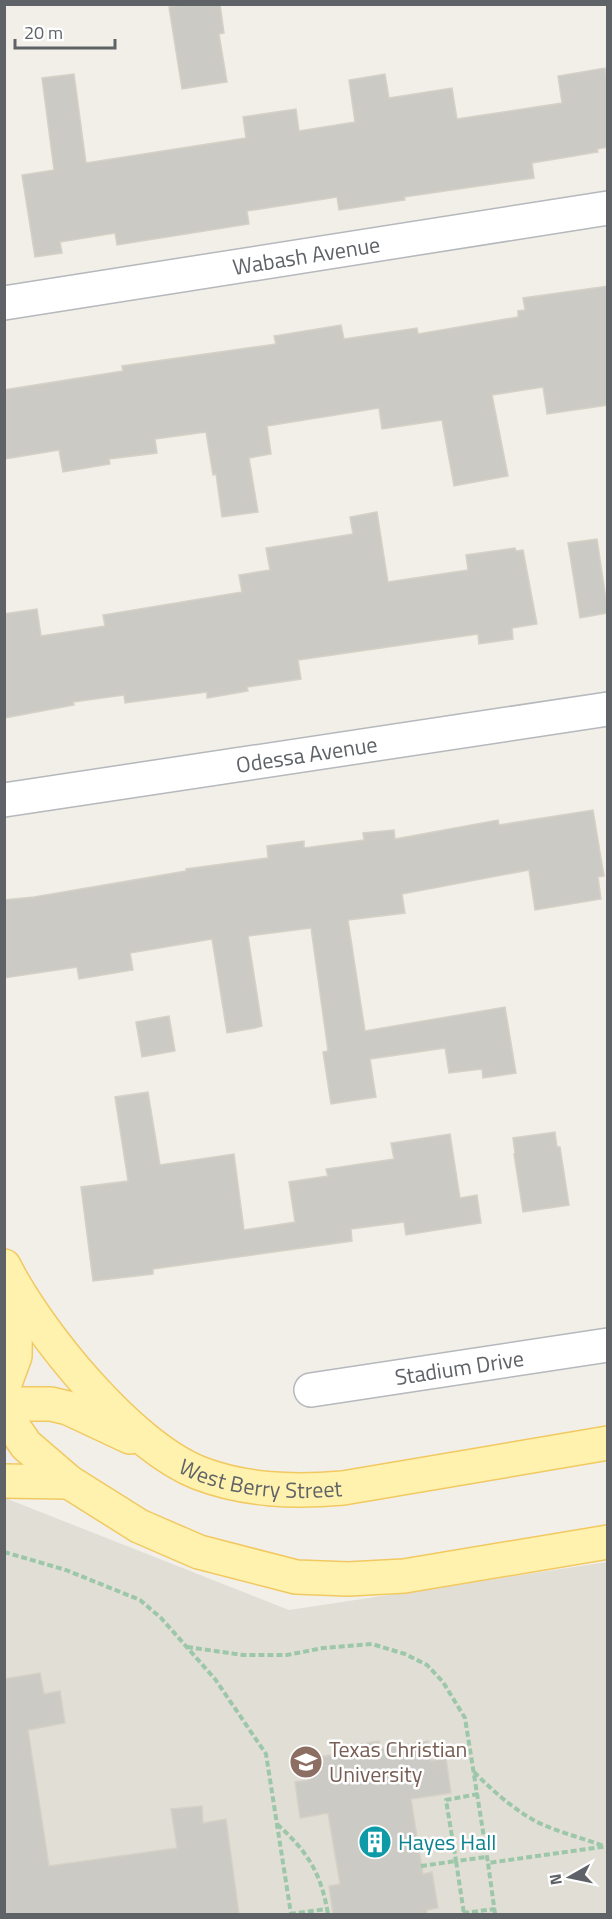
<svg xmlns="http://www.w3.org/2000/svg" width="612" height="1919" font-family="'Titillium Web',sans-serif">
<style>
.education{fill:#e1ded6}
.building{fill:#cccac5;stroke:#d6d1c6;stroke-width:1.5}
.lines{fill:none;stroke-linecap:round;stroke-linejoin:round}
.minor-casing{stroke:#b5b8bc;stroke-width:36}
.major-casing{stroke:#f2c960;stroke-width:36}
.path{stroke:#9cc7a9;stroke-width:4;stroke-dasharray:6 3;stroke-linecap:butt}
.minor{stroke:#fff;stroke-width:33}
.major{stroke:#fff2af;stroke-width:33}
.labels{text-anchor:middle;stroke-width:5;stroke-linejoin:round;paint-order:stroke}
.street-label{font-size:22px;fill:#5f6368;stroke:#fff}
.education-label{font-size:22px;fill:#785e54;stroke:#fff;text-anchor:start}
.culture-label{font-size:22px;fill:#0d838f;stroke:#fff;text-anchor:start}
</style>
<rect width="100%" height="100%" fill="#f1efe8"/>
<path class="education" d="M5,1498L289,1610L607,1562V1914H5Z"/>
<g class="building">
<path d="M187,4H220L224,33L219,34L227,82L182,89L169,7Z"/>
<path d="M605,68L608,87V147L597,149L598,152L532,163L534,178L404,197L405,200L339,210L337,197L247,211L249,224L117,245L115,233L60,242L62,253L35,257L22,175L54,170L42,78L74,74L86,163L246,138L243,117L296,109L299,131L355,122L349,80L385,74L389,98L452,88L457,119L562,103L558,76Z"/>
<path d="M608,286V405L547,414L543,387L492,395L508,476L454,486L442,420L382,429L379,408L267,426L271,454L249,458L258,512L222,517L216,474L213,475L206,432L155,439L157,453L109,459L110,464L63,472L59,450L4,459V390L123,371L122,366L276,344L274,336L341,325L344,339L417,328L418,334L518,317V311L525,310L523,298Z"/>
<path d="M377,512L388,582L468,570L466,555L515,548L516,551L523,550L537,624L512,628L513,639L479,644L478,634L298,660L301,679L247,687L248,691L207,698V692L125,703L124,695L73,702L74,705L4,718V614L37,609L41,636L105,626L103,615L242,592L239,575L270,570L266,548L353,534L350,517Z"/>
<path d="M597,539L608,613L580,618L568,543Z"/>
<path d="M593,810L604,876L598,877L601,899L535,910L529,870L402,894L405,913L348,920L365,1031L505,1007L516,1073L483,1078L482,1069L449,1073L445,1048L370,1059L376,1097L331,1104L323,1052L328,1051L311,928L248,936L262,1026L255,1028L227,1033L212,939L130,953L133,970L79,979L77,967L4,978V900L34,897L186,871V869L268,858L267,846L304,841V848L364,840L363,833L394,830L395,839L498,820L499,825Z"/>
<path d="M169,1016L175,1051L142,1057L136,1022Z"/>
<path d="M148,1092L160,1165L234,1154L244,1230L295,1222L289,1182L328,1176L326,1169L394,1159L391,1143L450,1134L460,1198L477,1195L481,1223L406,1235L404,1222L351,1229L352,1241L153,1269V1274L93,1281L81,1187L128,1181L115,1097Z"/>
<path d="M555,1132L557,1147H560L569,1205L523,1212L514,1154L515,1153L513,1138Z"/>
<path d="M40,1673L44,1694L60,1691L65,1723L28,1730L49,1866L177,1848L171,1809L202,1806L203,1823L226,1819L239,1914H4V1679Z"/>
<path d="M379,1741L380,1749L428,1741L431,1761L446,1758L451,1793L411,1799L423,1874L432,1872L438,1908L427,1910V1914H333L329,1886L340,1884L328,1813L300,1818L295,1782L308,1780L305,1759L352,1752L351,1746Z"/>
</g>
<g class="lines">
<defs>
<g id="minor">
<path id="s1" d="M4,303L608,208"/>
<path id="s2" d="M4,800L608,709"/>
<path id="s3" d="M311,1390L608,1345"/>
</g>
<g id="major">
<path id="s4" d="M4,1266C38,1333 129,1445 199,1473C246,1491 294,1492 343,1488L608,1443"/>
<path d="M4,1386L15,1356L16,1289"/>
<path d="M4,1404H51L68,1408L130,1437"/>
<path d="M4,1413L26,1445L69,1482L139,1526L199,1552L296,1577L348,1579L404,1576L608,1542"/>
<path d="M4,1481L69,1482"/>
</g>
</defs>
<use href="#minor" class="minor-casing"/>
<use href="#major" class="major-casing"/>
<g class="path">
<path d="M4,1552L66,1570L140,1600L161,1618L215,1679L266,1754L291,1914"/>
<path d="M187,1647L243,1655H287L323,1648L372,1644L405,1654L427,1665L443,1682L465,1718L488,1863"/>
<path d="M474,1772C493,1791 513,1809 537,1822C558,1832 582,1838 604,1846"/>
<path d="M478,1794L446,1800L456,1861L487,1857"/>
<path d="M277,1824C308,1852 321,1873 328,1914"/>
<path d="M421,1866L456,1861L464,1914"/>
<path d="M463,1913L495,1909"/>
<path d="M290,1914L327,1909"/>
<path d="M495,1914L488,1863L608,1846"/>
</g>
<use href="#minor" class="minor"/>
<use href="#major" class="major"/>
</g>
<defs>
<symbol id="university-disc" viewBox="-11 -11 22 22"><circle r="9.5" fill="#8d6e63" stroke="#fff"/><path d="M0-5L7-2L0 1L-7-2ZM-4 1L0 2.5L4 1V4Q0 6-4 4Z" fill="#fff"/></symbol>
<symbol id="building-disc" viewBox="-11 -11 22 22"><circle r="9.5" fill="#0f9aa8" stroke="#fff"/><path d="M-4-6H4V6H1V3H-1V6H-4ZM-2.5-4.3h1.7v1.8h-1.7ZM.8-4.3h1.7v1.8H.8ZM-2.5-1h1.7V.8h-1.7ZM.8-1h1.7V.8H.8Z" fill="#fff"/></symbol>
</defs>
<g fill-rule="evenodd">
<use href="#university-disc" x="287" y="1743" width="38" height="38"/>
<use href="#building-disc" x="356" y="1823" width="38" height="38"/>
</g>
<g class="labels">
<g class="street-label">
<text dy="8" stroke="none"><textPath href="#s1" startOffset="306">Wabash Avenue</textPath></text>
<text dy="8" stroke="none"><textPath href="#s2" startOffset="306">Odessa Avenue</textPath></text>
<text dy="8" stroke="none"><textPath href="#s3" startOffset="150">Stadium Drive</textPath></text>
<text dy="8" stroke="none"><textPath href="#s4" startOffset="351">West Berry Street</textPath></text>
</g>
<g class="education-label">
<text x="329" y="1757">Texas Christian<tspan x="329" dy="25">University</tspan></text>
</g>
<g class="culture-label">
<text x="398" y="1850">Hayes Hall</text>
</g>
</g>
<rect width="612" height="1919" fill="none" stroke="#5f6368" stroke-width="12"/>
<g transform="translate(570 1877) rotate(261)" stroke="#ffffff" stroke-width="4.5" paint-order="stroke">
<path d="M0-4.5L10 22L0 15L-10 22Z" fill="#5f6368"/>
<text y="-9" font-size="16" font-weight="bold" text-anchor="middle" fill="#5f6368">N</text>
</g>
<path d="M15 39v9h100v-9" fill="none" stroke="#5f6368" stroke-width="3"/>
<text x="24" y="39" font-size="18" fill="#5f6368" stroke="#ffffff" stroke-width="4.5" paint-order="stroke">20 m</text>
</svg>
